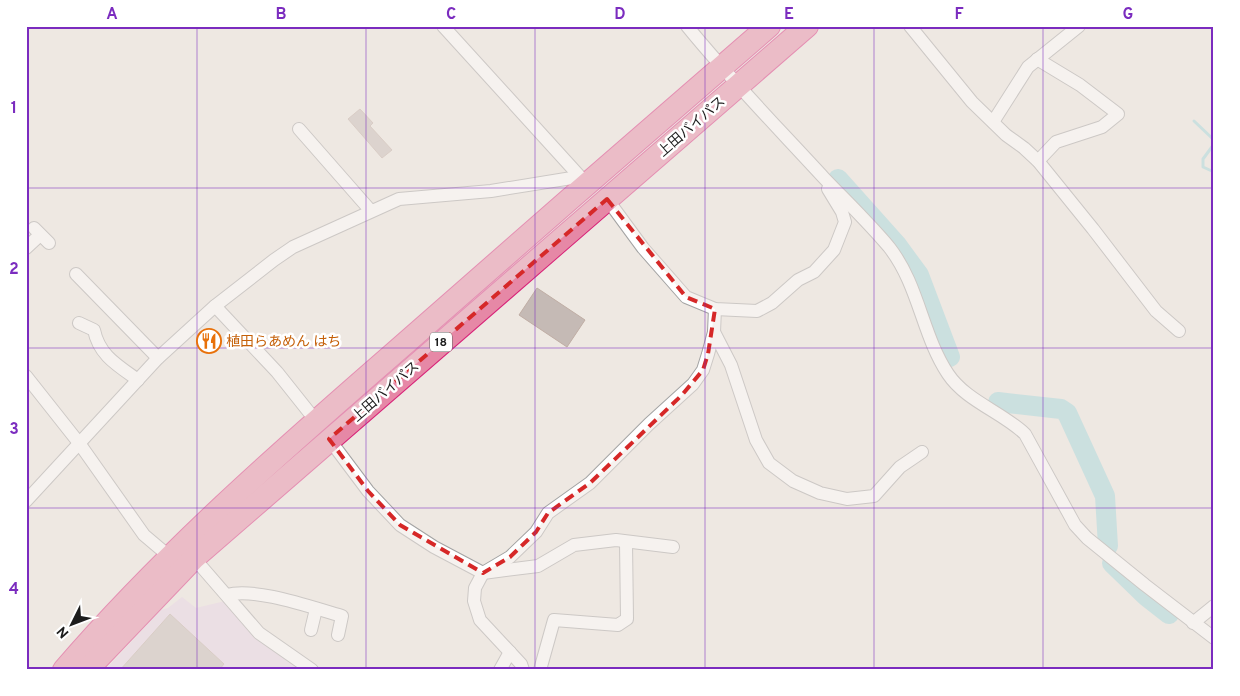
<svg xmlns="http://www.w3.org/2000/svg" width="1240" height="696" font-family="Overpass,'Noto Sans JP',sans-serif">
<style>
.industrial{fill:#e7d4e6}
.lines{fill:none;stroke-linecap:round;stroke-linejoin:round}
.stream{stroke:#a1d7dc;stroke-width:3}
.river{stroke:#a1d7dc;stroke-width:20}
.building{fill:#c5bab5;stroke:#bfada4}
.street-casing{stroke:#a3a3a3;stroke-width:14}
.highway-casing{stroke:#d82379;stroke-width:24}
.street{stroke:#fff;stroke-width:12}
.highway{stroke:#e688a6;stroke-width:22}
.marked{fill:none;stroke:#d62828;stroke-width:4;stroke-dasharray:10 6;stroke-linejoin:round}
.grid{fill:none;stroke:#7b2cbf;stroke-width:1;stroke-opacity:0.55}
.labels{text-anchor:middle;stroke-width:5;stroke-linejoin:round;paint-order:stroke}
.shield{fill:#fff;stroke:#606060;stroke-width:1}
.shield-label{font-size:12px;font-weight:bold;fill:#1c1c1c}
.street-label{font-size:14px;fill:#1c1c1c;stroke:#fff}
.food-label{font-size:14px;fill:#c56008;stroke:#fff;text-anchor:start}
.neatline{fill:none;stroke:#7b2cbf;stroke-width:2}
.grid-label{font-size:16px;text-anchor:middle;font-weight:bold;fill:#7b2cbf}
</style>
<rect width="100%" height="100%" fill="#eee8e2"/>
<path class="industrial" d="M182,597L196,608L225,601L305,670H105L161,610L168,608Z"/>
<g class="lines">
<g class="stream">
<path d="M1194,121L1214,140"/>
<path d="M1214,144L1203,159V167L1214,172"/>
</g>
<g class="river">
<path d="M838,179L897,245L919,275L950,357"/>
<path d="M998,402L1061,409L1067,413L1105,496L1108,546"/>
<path d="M1112,563L1146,596L1169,614"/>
</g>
</g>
<g class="building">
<path d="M360,109L373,123L370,126L392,150L382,158L348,119Z"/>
<path d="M537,288L585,320L567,347L519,315Z"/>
<path d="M170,614L224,664L219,670H120Z"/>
</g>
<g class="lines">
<defs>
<g id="street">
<path d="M443,26L583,180"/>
<path d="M687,26C730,79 778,128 824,178C846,201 869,223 889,247C919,285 922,335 948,374C966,401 1002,412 1025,434L1075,525L1087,538L1145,585L1214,638"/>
<path d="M910,26L972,102L1006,135L1024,148L1038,161L1093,229L1156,311L1179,331"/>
<path d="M1037,59L1080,85L1118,114L1102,127L1056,142L1038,161"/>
<path d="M993,122L1028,67L1079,26"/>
<path d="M299,129L370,210"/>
<path d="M607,199L643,248L686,297L715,309L757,311L772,303L798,280L814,272L834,250L845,222L842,212L828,189"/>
<path d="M34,228L49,243"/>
<path d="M26,248L40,235"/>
<path d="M76,274L158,358"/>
<path d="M215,306L277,372L316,421"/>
<path d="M79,323L94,330C99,355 117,365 138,380"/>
<path d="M714,332L731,365L756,440L769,463L793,481L820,493L847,499L874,496L900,467L922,452"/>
<path d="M26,376L79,443L144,535L170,557"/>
<path d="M329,439L368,491L400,525L434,547L483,573L538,566L574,545L616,540L673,547"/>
<path d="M26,501L158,358L215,306L274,260L293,247L399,199L491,191L578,177"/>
<path d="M194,558L259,633L312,670"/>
<path d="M227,595C255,587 313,608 342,616L338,635"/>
<path d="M1193,623L1214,606"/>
<path d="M311,630L316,609"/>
<path d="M500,670L510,652"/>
<path d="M523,670L521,664L480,620L474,601L475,588L483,573L510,557L536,532L548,513L590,483L649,424L693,384L703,370L708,354L714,332L715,309"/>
<path d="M540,670L554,620L618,625L627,619L626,542"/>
</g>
<g id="highway">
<path d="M64,670C164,554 278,454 393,354C518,244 643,135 769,26"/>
<path d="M87,670L194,558L807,26"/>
</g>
</defs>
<use href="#street" class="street-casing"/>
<use href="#highway" class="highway-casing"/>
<use href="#street" class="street"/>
<use href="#highway" class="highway"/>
</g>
<path d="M0 0H1240V696H0ZM607,199L686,297L715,309L708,354L703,370L682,395L590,483L548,513L536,532L510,557L483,573L400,525L368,491L329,439Z" fill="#eee8e2" fill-opacity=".55" fill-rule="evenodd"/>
<path class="marked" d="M607,199L686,297L715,309L708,354L703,370L682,395L590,483L548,513L536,532L510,557L483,573L400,525L368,491L329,439Z"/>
<path class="grid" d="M197,26V670M366,26V670M535,26V670M705,26V670M874,26V670M1043,26V670M26,188H1214M26,348H1214M26,508H1214"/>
<defs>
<symbol id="restaurant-ring" viewBox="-11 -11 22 22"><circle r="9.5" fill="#fff" stroke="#e8710a" stroke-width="1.5"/><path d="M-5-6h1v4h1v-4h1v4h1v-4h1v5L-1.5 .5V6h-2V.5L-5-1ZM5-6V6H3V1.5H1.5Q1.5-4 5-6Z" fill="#e8710a"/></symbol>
</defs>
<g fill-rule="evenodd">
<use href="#restaurant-ring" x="195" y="327" width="28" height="28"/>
</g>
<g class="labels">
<rect class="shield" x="430" y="332.5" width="22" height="19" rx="4"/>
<g class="shield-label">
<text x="441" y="346">18</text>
</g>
<g class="street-label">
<text transform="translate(691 126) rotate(-41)" y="5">上田バイパス</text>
<text transform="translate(385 391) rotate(-41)" y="5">上田バイパス</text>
</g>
<g class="food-label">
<text x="226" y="346">植田らあめん はち</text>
</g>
</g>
<rect width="1240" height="696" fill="none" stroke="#ffffff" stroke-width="55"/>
<g transform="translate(72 624) rotate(228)" stroke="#ffffff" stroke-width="4" paint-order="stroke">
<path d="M0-4L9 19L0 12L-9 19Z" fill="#1c1c1c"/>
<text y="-8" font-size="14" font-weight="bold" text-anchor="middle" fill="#1c1c1c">N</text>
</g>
<rect x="28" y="28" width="1184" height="640" class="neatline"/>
<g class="grid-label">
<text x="112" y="19">A</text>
<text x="281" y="19">B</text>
<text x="451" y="19">C</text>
<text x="620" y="19">D</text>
<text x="789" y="19">E</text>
<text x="959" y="19">F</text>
<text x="1128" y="19">G</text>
<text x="14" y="113">1</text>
<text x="14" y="274">2</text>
<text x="14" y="434">3</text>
<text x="14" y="594">4</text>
</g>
</svg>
